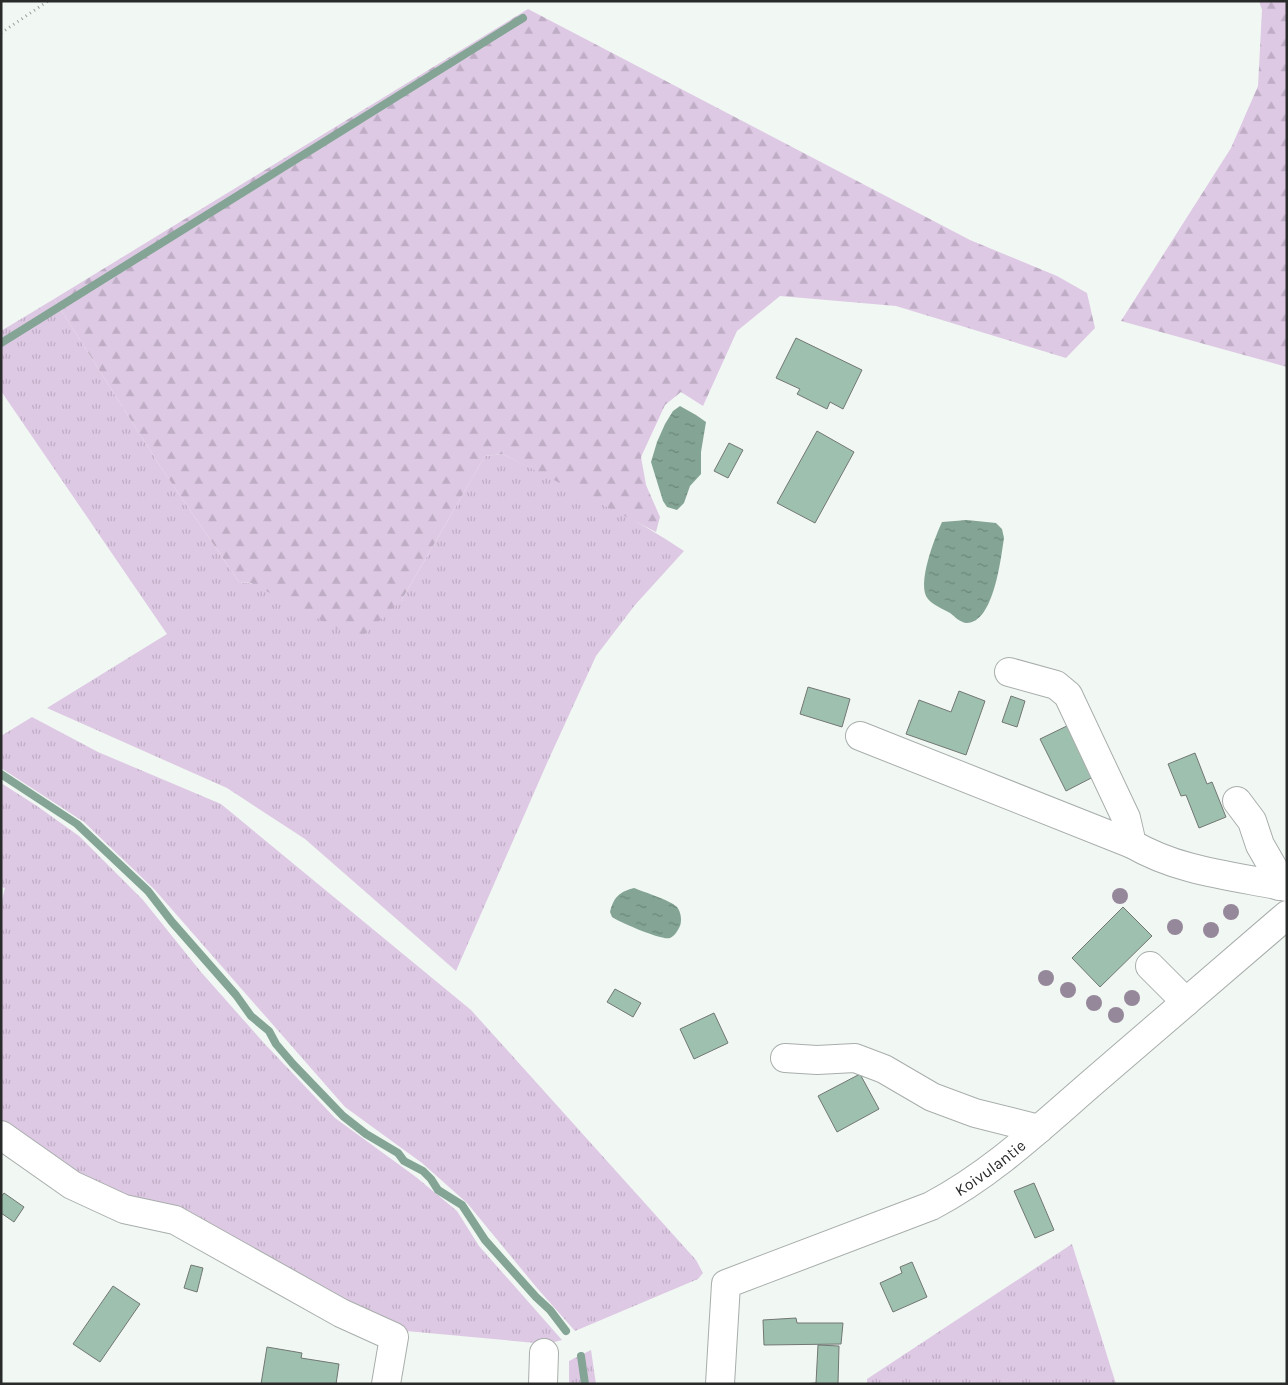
<svg xmlns="http://www.w3.org/2000/svg" width="1288" height="1385" font-family="Karla,sans-serif">
<style>
.grass{fill:url(#grass-tufts)}
.forest{fill:url(#forest-firs)}
.water{fill:url(#water-ripples)}
.lines{fill:none;stroke-linecap:round;stroke-linejoin:round}
.stream{stroke:#84a595;stroke-width:8}
.building{fill:#9ec0af;stroke:#727774}
.minor-casing{stroke:#a8aeab;stroke-width:30}
.path{stroke:#9ba09c;stroke-width:3;stroke-dasharray:1 4;stroke-linecap:butt}
.minor{stroke:#fff;stroke-width:28}
.tree{fill:#96889b}
.labels{text-anchor:middle;stroke-width:5;stroke-linejoin:round;paint-order:stroke}
.street-label{font-size:16px;fill:#282b29;stroke:#fff}
</style>
<defs>
<pattern id="grass-tufts" width="24" height="20" patternUnits="userSpaceOnUse" patternTransform="scale(1.25)"><rect width="24" height="20" fill="#dec9e4"/><path d="M3 7l-1-3M5 7V3M7 7l1-3M15 17l-1-3M17 17v-4M19 17l1-3" fill="none" stroke="#beadc4"/></pattern>
<pattern id="forest-firs" width="22" height="20" patternUnits="userSpaceOnUse" patternTransform="scale(1.25)"><rect width="22" height="20" fill="#dec9e4"/><path d="M5 1l3.5 6h-7zM16 11l3.5 6h-7z" fill="#beadc4"/></pattern>
<pattern id="water-ripples" width="26" height="14" patternUnits="userSpaceOnUse" patternTransform="scale(1.25)"><rect width="26" height="14" fill="#84a595"/><path d="M2 4q2-2 4 0t4 0M15 11q2-2 4 0t4 0" fill="none" stroke="#6c877a"/></pattern>
</defs>
<rect width="100%" height="100%" fill="#f1f7f3"/>
<g class="grass">
<path d="M54,299L162,469L239,582L401,601L485,456L503,454C564,484 627,513 684,551L635,605L596,656L547,763L456,971L305,839L227,788L47,708L167,634L1,391V331Z"/>
<path d="M32,717L98,752L221,804L471,1010L696,1260L703,1273L698,1279L575,1331L537,1288L467,1203L422,1163L345,1107L154,889L84,822L1,768V736Z"/>
<path d="M1,783L37,806L79,836L143,900L201,972L263,1042L335,1118L416,1177L457,1211L479,1246L562,1340L547,1344L395,1330L130,1202L79,1180L1,1123V904L5,888L1,887Z"/>
<path d="M1072,1244L1116,1384H867V1379Z"/>
<path d="M591,1350L596,1384H569V1361Z"/>
</g>
<g class="forest">
<path d="M1259,1H1287V367L1121,321L1231,148L1258,86L1262,10Z"/>
<path d="M528,9L970,240L1057,276L1087,293L1095,328L1066,358L896,306L780,296L737,331L703,406L681,392L665,405L641,457L646,485L660,517L656,532L503,454L485,456L401,601L358,640L251,583L239,582L162,469L54,299Z"/>
</g>
<g class="water">
<path d="M680,406L696,415L706,422L701,452V474L690,486L684,503L677,510L667,507L663,501L651,462L657,442L665,424L673,411Z"/>
<path d="M967,520L996,523L1002,529L1004,538C1001,557 994,624 966,623C960,622 955,617 950,613C943,609 933,605 928,599C916,585 935,537 942,522Z"/>
<path d="M634,888C644,892 670,900 677,907C681,912 682,920 680,926C678,930 675,936 670,938C663,941 619,922 612,917L610,912C614,897 619,892 634,888Z"/>
</g>
<g class="lines">
<g class="stream">
<path d="M1,343L523,18"/>
<path d="M1,774L77,824L148,891L172,922L236,995L251,1016L269,1031L276,1044L293,1064L343,1116L366,1134L398,1153L404,1161L423,1171L431,1179L438,1190L462,1205L485,1240L536,1297L550,1310L566,1331"/>
<path d="M581,1356L585,1384"/>
</g>
</g>
<g class="building">
<path d="M796,338L862,370L843,409L830,402L827,409L797,394L800,389L776,378Z"/>
<path d="M817,431L854,452L815,523L777,503Z"/>
<path d="M729,443L743,450L728,478L714,471Z"/>
<path d="M808,687L850,699L842,727L800,714Z"/>
<path d="M959,691L985,701L966,755L906,734L919,700L951,712Z"/>
<path d="M1011,696L1025,701L1017,727L1002,722Z"/>
<path d="M1071,724L1097,775L1066,791L1040,739Z"/>
<path d="M1195,753L1207,784L1212,782L1226,817L1199,828L1186,795L1181,796L1168,764Z"/>
<path d="M1123,907L1152,936L1100,987L1072,958Z"/>
<path d="M615,989L641,1003L633,1017L607,1002Z"/>
<path d="M714,1013L728,1043L694,1059L680,1029Z"/>
<path d="M860,1074L879,1109L837,1132L818,1096Z"/>
<path d="M1034,1183L1054,1230L1035,1238L1014,1191Z"/>
<path d="M4,1193L24,1207L14,1222L1,1213V1197Z"/>
<path d="M912,1262L927,1297L893,1312L880,1283L902,1273L900,1267Z"/>
<path d="M191,1265L203,1268L197,1292L184,1288Z"/>
<path d="M113,1286L140,1304L100,1362L73,1344Z"/>
<path d="M796,1318L797,1323H843L841,1344L764,1345L763,1320Z"/>
<path d="M818,1345L839,1346L838,1384H804L816,1383Z"/>
<path d="M267,1347L302,1353L301,1358L339,1364L336,1384H261Z"/>
</g>
<g class="lines">
<defs>
<g id="minor">
<path d="M1009,672L1056,685L1068,695L1126,818L1132,844C1180,872 1234,876 1287,887"/>
<path d="M860,736L1132,844"/>
<path d="M1237,801L1252,821L1260,845L1275,871L1279,886"/>
<path d="M1150,966L1186,1002"/>
<path d="M785,1058L817,1060L855,1058L884,1069L932,1097L975,1113L1039,1129"/>
<path d="M1,1135L72,1185L124,1209L175,1220L341,1313L394,1337L386,1384"/>
<path d="M543,1384L544,1353"/>
<path id="s1" d="M720,1384L726,1284L931,1206C992,1174 1042,1126 1094,1081C1158,1026 1223,970 1287,915"/>
</g>
</defs>
<use href="#minor" class="minor-casing"/>
<path class="path" d="M1,33L48,1"/>
<use href="#minor" class="minor"/>
</g>
<g class="tree">
<circle cx="1120" cy="896" r="8"/>
<circle cx="1231" cy="912" r="8"/>
<circle cx="1175" cy="927" r="8"/>
<circle cx="1211" cy="930" r="8"/>
<circle cx="1046" cy="978" r="8"/>
<circle cx="1068" cy="990" r="8"/>
<circle cx="1132" cy="998" r="8"/>
<circle cx="1094" cy="1003" r="8"/>
<circle cx="1116" cy="1015" r="8"/>
</g>
<g class="labels">
<g class="street-label">
<text dy="6" stroke="none"><textPath href="#s1" startOffset="390">Koivulantie</textPath></text>
</g>
</g>
<rect width="1288" height="1385" fill="none" stroke="#282b29" stroke-width="5"/>
</svg>
